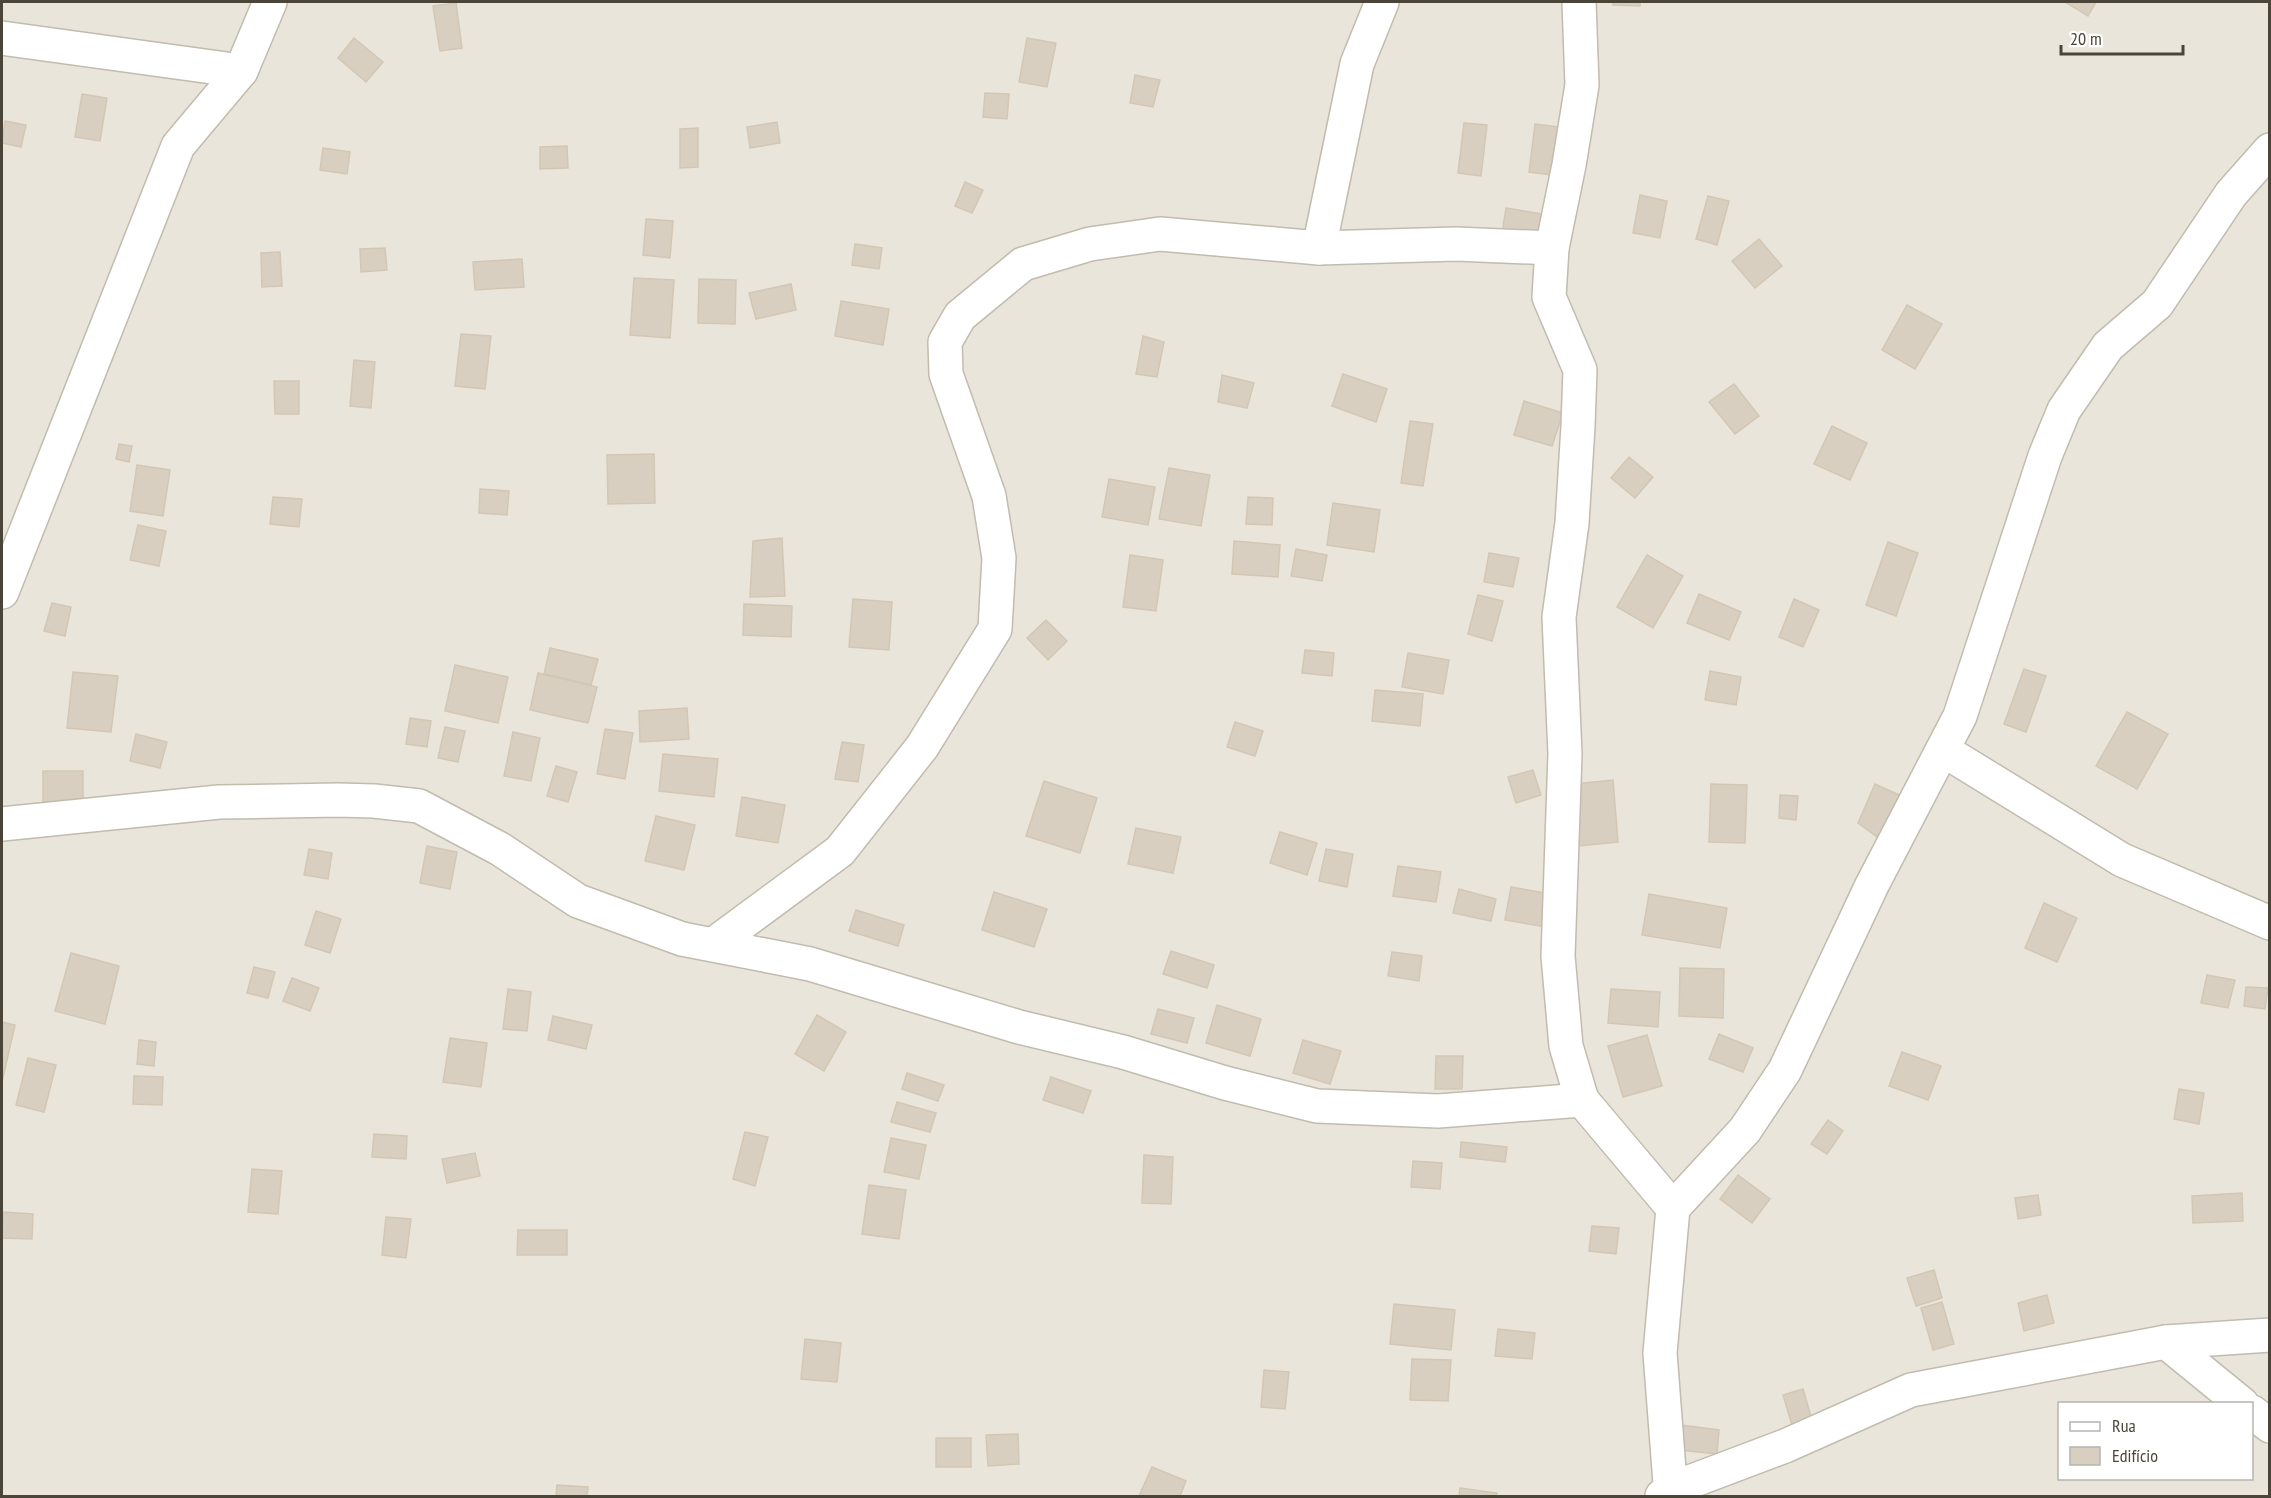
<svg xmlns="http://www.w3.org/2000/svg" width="2271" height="1498" font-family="'PT Sans Narrow',sans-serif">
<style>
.residential{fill:#eae5da;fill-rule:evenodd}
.building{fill:#d8cfc1;stroke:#d3c7b4;stroke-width:1.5}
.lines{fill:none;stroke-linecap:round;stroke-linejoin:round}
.minor-casing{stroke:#c2bbae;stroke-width:36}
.minor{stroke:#fff;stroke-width:33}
</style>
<rect width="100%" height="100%" fill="#f6f3ec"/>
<path class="residential" d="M2,2H2269V1496H2ZM2060,1404H2252V1478H2060Z"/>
<g class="building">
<path d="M1613,2H1640V6L1613,5Z"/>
<path d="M2065,2H2096L2088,16Z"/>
<path d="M456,3L462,48L440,51L433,6Z"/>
<path d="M354,38L383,62L366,82L338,58Z"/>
<path d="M1027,38L1056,43L1047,87L1019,82Z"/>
<path d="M1135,75L1160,80L1153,107L1130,103Z"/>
<path d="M985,93L1009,94L1007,119L983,117Z"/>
<path d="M82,94L107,98L100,141L75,137Z"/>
<path d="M5,121L26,125L21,147L2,143Z"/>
<path d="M777,122L780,143L750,148L747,127Z"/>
<path d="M1464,123L1487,125L1481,176L1458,173Z"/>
<path d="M1535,124L1558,127L1552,175L1529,172Z"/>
<path d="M698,128V167L680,168V129Z"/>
<path d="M567,146L568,168L540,169V147Z"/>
<path d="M323,148L350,152L347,174L320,170Z"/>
<path d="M965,182L983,190L972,213L955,206Z"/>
<path d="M1640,195L1667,201L1660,238L1633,233Z"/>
<path d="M1708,196L1729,201L1717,245L1696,239Z"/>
<path d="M1506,208L1543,214L1539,239L1502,233Z"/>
<path d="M646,219L673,221L670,258L643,255Z"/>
<path d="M1759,239L1782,266L1755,288L1732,261Z"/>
<path d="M855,244L882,248L879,269L852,265Z"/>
<path d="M385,248L387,270L361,272L360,249Z"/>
<path d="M280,252L282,286L262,287L261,253Z"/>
<path d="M522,259L524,287L475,290L473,262Z"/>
<path d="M634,278L674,280L670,338L630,335Z"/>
<path d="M699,279L736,280L735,324L698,323Z"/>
<path d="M791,284L796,310L756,319L749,293Z"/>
<path d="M841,301L889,309L883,345L835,336Z"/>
<path d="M1907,305L1942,324L1915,369L1882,350Z"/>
<path d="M461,334L491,336L485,389L455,386Z"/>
<path d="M1143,336L1164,342L1157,377L1136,374Z"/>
<path d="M354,360L375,362L371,408L350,406Z"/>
<path d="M1343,374L1387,389L1376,422L1332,406Z"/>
<path d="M1222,375L1254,383L1247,408L1218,402Z"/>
<path d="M274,381H299V414H275Z"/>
<path d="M1734,384L1759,416L1735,434L1709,402Z"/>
<path d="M1524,401L1563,413L1552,446L1514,435Z"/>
<path d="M1410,421L1433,424L1423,486L1401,483Z"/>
<path d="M1832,426L1867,443L1850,480L1814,464Z"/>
<path d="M119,444L132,446L129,462L116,459Z"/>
<path d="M654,454L655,503L608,504L607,455Z"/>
<path d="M1629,457L1653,477L1635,498L1611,478Z"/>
<path d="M137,465L170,470L163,516L130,511Z"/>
<path d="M1169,468L1210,475L1201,526L1159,519Z"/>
<path d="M1109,479L1155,487L1148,525L1102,517Z"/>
<path d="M480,489L509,491L507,515L479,513Z"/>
<path d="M273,497L302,499L299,527L270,524Z"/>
<path d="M1248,497L1273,498L1272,525L1246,524Z"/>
<path d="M1333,503L1380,510L1374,552L1327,545Z"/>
<path d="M138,525L166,531L159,566L130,560Z"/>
<path d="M782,538L785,596L750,597L753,541Z"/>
<path d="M1234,541L1280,545L1278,577L1232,574Z"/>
<path d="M1888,542L1918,553L1896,616L1866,605Z"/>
<path d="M1296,549L1327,555L1322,581L1291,576Z"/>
<path d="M1489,553L1519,558L1513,587L1484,582Z"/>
<path d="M1130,555L1163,560L1156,611L1123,607Z"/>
<path d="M1647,555L1683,576L1653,628L1617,607Z"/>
<path d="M1699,594L1741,612L1729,640L1687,623Z"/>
<path d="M1478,595L1503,601L1492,641L1468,634Z"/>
<path d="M853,599L892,602L889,650L849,647Z"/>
<path d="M1794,599L1819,610L1803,647L1779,637Z"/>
<path d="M52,603L71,607L65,636L44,631Z"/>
<path d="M744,604L792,606L791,637L743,635Z"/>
<path d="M1046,620L1067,641L1048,660L1027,638Z"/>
<path d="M550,648L598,659L591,685L544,674Z"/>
<path d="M1305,650L1334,653L1332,676L1302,673Z"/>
<path d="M1408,653L1449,660L1443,694L1402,687Z"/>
<path d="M455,665L508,677L498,723L445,711Z"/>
<path d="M2024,669L2046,676L2026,732L2004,724Z"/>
<path d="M1710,671L1741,677L1736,705L1705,700Z"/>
<path d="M73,672L118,676L111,732L67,728Z"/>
<path d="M538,673L597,687L588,723L530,710Z"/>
<path d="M1375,690L1423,694L1420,726L1372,721Z"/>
<path d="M687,708L689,739L640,742L639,711Z"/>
<path d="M2127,712L2168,734L2137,789L2096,766Z"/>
<path d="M410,718L431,721L427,747L406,744Z"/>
<path d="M1235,722L1263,731L1255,756L1227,747Z"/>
<path d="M445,727L465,731L458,762L438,758Z"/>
<path d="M605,729L633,733L625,779L597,774Z"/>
<path d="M513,732L540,738L531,781L504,776Z"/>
<path d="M136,734L167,742L160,768L130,761Z"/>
<path d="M842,742L864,745L858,782L835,779Z"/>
<path d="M663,754L718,759L714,797L659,791Z"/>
<path d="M556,766L577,772L568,802L547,796Z"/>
<path d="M1533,770L1541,795L1516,803L1508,777Z"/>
<rect x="43" y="771" width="40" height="31"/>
<path d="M1613,780L1618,842L1579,846L1574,784Z"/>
<path d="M1044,781L1097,798L1080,853L1026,836Z"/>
<path d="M1711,784L1747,785L1745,843L1709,842Z"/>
<path d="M1875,784L1899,795L1880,839L1858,823Z"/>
<path d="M1780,795L1798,796L1796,820L1779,818Z"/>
<path d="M742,797L785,805L778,843L736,836Z"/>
<path d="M656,816L695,825L684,870L645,861Z"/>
<path d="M1136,828L1181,837L1173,873L1128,864Z"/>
<path d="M1280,832L1317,843L1307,875L1270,863Z"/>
<path d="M427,846L457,852L450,889L420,883Z"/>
<path d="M309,849L332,853L328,879L304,875Z"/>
<path d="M1326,849L1353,854L1347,887L1319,881Z"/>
<path d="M1398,866L1441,872L1436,902L1393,896Z"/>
<path d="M1511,887L1551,894L1546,927L1505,920Z"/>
<path d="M1459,889L1496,899L1491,921L1453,913Z"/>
<path d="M994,892L1047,909L1034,947L982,930Z"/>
<path d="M1649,894L1727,908L1720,948L1642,935Z"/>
<path d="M2044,903L2077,918L2057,962L2025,948Z"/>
<path d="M856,910L904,925L898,946L849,931Z"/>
<path d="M316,911L341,919L330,953L305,945Z"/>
<path d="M1171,951L1214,965L1207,988L1163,974Z"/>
<path d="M1392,952L1422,956L1419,981L1388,976Z"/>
<path d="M71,953L119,966L105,1024L55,1011Z"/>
<path d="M254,967L275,972L268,998L247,993Z"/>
<path d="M1680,968L1724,969L1723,1018L1679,1016Z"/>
<path d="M2207,975L2235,980L2228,1008L2201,1003Z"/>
<path d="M292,978L319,988L310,1011L283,1001Z"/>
<path d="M2246,987L2268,988L2265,1009L2244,1006Z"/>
<path d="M508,989L531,992L527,1031L503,1029Z"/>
<path d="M1611,989L1660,992L1658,1027L1608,1023Z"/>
<path d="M1217,1005L1261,1019L1250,1056L1206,1043Z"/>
<path d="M1158,1009L1194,1018L1187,1043L1151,1034Z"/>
<path d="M817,1015L846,1032L824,1071L795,1054Z"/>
<path d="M553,1016L592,1025L586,1049L548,1040Z"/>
<path d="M2,1022L15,1025L2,1082Z"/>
<path d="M1719,1034L1753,1048L1743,1072L1709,1059Z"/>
<path d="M1647,1035L1662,1086L1623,1097L1608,1046Z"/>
<path d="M450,1038L487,1043L481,1087L443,1082Z"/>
<path d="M139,1040L156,1042L154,1066L137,1064Z"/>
<path d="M1303,1040L1341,1051L1330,1084L1293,1073Z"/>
<path d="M1902,1052L1941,1066L1928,1100L1889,1086Z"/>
<path d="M1436,1056H1463L1462,1089H1435Z"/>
<path d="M28,1058L56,1065L44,1112L16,1105Z"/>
<path d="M907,1073L944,1085L938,1101L902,1089Z"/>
<path d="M134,1076L163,1077L162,1105L133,1104Z"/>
<path d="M1051,1077L1091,1091L1083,1113L1043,1100Z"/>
<path d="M2179,1089L2204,1093L2199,1124L2174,1119Z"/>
<path d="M897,1102L936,1113L930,1132L891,1122Z"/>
<path d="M1828,1120L1843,1131L1827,1154L1811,1144Z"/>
<path d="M745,1132L768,1137L755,1186L733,1179Z"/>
<path d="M374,1134L407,1136L406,1159L372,1157Z"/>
<path d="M891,1138L926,1145L919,1179L884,1172Z"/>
<path d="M1461,1142L1507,1147L1505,1162L1460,1157Z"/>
<path d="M475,1153L480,1176L447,1183L442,1159Z"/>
<path d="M1144,1155L1173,1157L1171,1204L1142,1203Z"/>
<path d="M1413,1161L1442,1163L1440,1189L1411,1187Z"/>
<path d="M252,1169L282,1171L278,1214L248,1212Z"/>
<path d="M1738,1175L1770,1199L1752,1223L1720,1199Z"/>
<path d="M869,1185L906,1190L899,1239L862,1234Z"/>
<path d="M2242,1193L2243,1221L2193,1223L2192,1196Z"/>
<path d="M2038,1195L2041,1215L2018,1219L2015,1198Z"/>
<path d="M3,1212L33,1214L32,1239L2,1238Z"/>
<path d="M386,1217L411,1219L406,1258L382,1255Z"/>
<path d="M1592,1226L1619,1228L1616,1254L1589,1251Z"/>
<path d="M518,1230H567V1255H517Z"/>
<path d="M1934,1270L1942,1298L1916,1306L1907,1278Z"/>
<path d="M2047,1295L2054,1323L2024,1331L2018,1303Z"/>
<path d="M1942,1302L1954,1344L1933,1350L1921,1308Z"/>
<path d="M1394,1304L1455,1310L1451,1350L1390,1344Z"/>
<path d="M1498,1329L1535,1333L1532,1359L1495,1356Z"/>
<path d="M805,1339L841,1343L837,1382L801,1379Z"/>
<path d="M1412,1359L1451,1360L1448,1401L1410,1400Z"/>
<path d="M1264,1370L1289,1372L1285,1409L1261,1407Z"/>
<path d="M1803,1389L1812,1420L1792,1425L1783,1395Z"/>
<path d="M1681,1425L1719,1430L1717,1454L1679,1450Z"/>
<path d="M1018,1434L1019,1464L988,1466L986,1435Z"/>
<rect x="936" y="1438" width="35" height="29"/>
<path d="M1152,1467L1186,1481L1180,1496H1139Z"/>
<path d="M557,1485L588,1487L587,1496H556Z"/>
<path d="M1460,1488L1497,1493L1496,1496H1459Z"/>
</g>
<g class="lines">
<defs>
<g id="minor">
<path d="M1579,2L1582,85L1569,165L1552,248L1549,297L1580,370L1578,426L1572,523L1559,617L1565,754L1558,956L1566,1046L1582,1100"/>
<path d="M2,38L241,71"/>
<path d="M1319,248L1456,244L1552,248"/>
<path d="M2,592L178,146L241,71L270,2"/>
<path d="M1943,750L2122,860L2270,923"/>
<path d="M2,824L219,802L338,800L374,801L419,806L500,849L578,901L682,939L810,964L1019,1027L1123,1052L1225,1083L1317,1106L1438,1111L1582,1100L1673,1208"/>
<path d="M714,944L840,851L922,747L995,629L999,558L989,496L946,374L945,342L960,316L1023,264L1090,244L1160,234L1319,248L1357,64L1382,2"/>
<path d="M2166,1342L2242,1404"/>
<path d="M2252,1412L2270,1426"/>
<path d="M1662,1496L1671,1489L1785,1446L1911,1390L2166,1342L2270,1335"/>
<path d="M1671,1496L1660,1353L1673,1208L1745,1130L1785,1070L1872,885L1960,716L2045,456L2064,410L2108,346L2157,304L2231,194L2270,150"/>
</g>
</defs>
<use href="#minor" class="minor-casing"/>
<use href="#minor" class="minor"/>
</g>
<rect width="2271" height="1498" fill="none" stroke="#4b4439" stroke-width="6"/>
<rect x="2058" y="1402" width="195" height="78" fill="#ffffff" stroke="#b7b4b0" stroke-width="1.5"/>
<rect x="2070" y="1422" width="30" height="9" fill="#ffffff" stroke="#b7b4b0" stroke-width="1.5"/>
<text x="2112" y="1432" font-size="18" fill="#4b4439">Rua</text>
<rect x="2070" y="1447" width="30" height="18" fill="#d8cfc1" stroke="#b7b4b0" stroke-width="1.5"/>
<text x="2112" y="1462" font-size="18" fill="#4b4439">Edifício</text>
<path d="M2061 45v9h122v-9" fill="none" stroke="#4b4439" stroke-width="3"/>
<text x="2070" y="45" font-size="18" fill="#4b4439" stroke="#ffffff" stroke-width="4.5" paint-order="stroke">20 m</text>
</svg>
